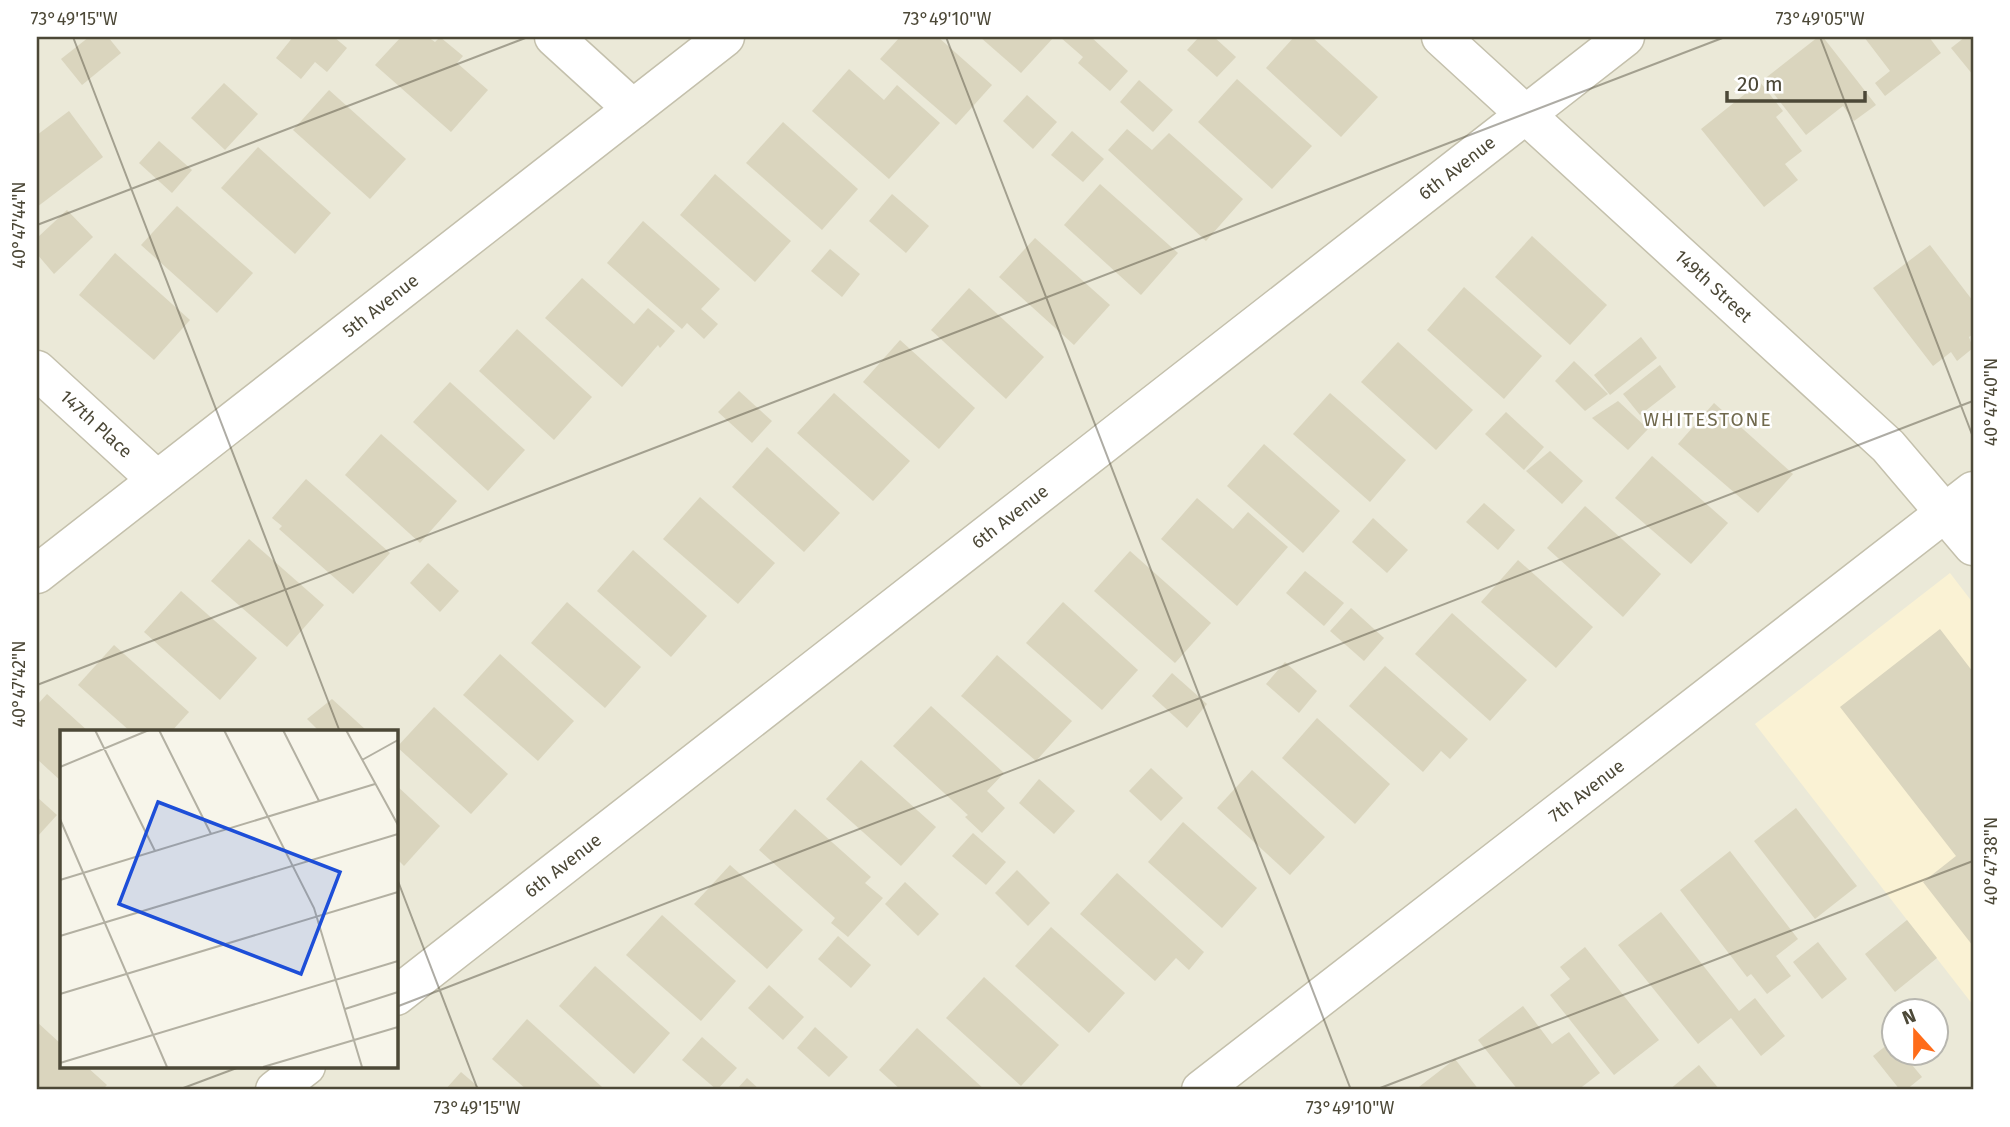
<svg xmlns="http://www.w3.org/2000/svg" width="2010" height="1127" font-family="'Fira Sans',sans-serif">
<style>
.residential{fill:#ebe9d8;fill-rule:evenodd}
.commercial{fill:#faf2d4}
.building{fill:#dad5be}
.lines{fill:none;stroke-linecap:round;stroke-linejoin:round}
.minor-casing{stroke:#c4c0ac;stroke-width:41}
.minor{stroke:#fff;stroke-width:38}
.ticks{fill:none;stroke:#4c4837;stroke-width:2;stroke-opacity:0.45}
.labels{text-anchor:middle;stroke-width:5;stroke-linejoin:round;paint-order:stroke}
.street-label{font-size:18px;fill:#4c4837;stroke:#fff}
.neighbourhood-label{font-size:19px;letter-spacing:2px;fill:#70694d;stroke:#fff}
.inset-road{fill:none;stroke:#b3b0a2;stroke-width:2}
.view{fill:#1d4ed8;fill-opacity:0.15;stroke:#1d4ed8;stroke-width:3.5}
.inset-edge{fill:none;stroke:#4c4837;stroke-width:3.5}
.neatline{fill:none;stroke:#4c4837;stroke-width:2.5}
.ticks-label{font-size:18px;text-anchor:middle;fill:#4c4837}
</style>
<rect width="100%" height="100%" fill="#f7f5ea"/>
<path class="residential" d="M37,37H1973V1090H37ZM61,732H396V1066H61ZM1895,1012H1937V1054H1895Z"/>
<path class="commercial" d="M1950,573L1973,603V1005L1755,724Z"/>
<g class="building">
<path d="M89,37H108L121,53L82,85L61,59Z"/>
<path d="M293,37H334L347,48L327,72L315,62L301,79L276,58Z"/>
<path d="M401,37H428L435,42L440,37L463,56L457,63L488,90L451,132L375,65Z"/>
<path d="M900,37H938L992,85L956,125L880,59Z"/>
<path d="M980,37H1054L1021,73Z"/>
<path d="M1060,37H1091L1128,71L1110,91L1078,63L1083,57Z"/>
<path d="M1199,37H1214L1236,57L1217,77L1187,50Z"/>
<path d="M1294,37H1312L1378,97L1341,137L1266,68Z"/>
<path d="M1818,37H1823L1876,105L1854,121L1843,106L1806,135L1763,80Z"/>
<path d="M1864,37H1929L1941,53L1885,96L1875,83L1890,71Z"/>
<path d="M1965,37H1973V75L1951,48Z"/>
<path d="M849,69L884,100L897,85L940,123L889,179L812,111Z"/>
<path d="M1237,79L1312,146L1272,189L1198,122Z"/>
<path d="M1139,80L1173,110L1153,132L1120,102Z"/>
<path d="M1760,82L1783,111L1776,117L1802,151L1785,164L1798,180L1764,207L1701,129Z"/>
<path d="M224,83L258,114L225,150L191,118Z"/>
<path d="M329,90L406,159L370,199L293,130Z"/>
<path d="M1027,95L1057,122L1033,149L1003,121Z"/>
<path d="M69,111L103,157L37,207V135Z"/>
<path d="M783,122L858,189L822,230L746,163Z"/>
<path d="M1127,129L1152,150L1169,133L1243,199L1206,241L1108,150Z"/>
<path d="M1072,131L1104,159L1083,182L1051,155Z"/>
<path d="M159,141L192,170L172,193L139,163Z"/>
<path d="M258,147L331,213L295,254L221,188Z"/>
<path d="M715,174L791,241L755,282L680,215Z"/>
<path d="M1100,184L1178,253L1141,295L1064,225Z"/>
<path d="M892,194L929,226L906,253L869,221Z"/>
<path d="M177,206L253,273L217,313L141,245Z"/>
<path d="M67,210L93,237L54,274L37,254V238Z"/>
<path d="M643,221L720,289L701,309L718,324L704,339L687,323L682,329L607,263Z"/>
<path d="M1532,236L1607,305L1570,345L1495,277Z"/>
<path d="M1035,238L1110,305L1074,345L999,277Z"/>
<path d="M1930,245L1973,301V334L1969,337L1973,348L1957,361L1951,352L1933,366L1873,288Z"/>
<path d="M830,249L860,274L842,297L811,271Z"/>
<path d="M115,253L190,320L154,360L79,295Z"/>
<path d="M582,278L634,324L648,308L675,331L660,348L658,345L622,387L545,318Z"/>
<path d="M1464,287L1542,356L1504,399L1427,330Z"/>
<path d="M969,288L1044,357L1006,399L931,330Z"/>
<path d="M517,329L592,397L554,440L479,371Z"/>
<path d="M1641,337L1657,358L1610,395L1594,375Z"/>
<path d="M900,340L975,408L939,449L863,382Z"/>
<path d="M1398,342L1473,410L1436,450L1361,382Z"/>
<path d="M1574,361L1608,394L1585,411L1555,381Z"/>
<path d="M1660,365L1676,387L1640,415L1623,394Z"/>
<path d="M450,382L525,450L488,491L413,422Z"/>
<path d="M739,391L772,421L752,443L718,412Z"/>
<path d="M834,393L910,461L873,501L797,433Z"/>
<path d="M1330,393L1406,460L1370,502L1293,434Z"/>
<path d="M1618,401L1648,429L1628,450L1592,418Z"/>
<path d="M1714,403L1793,474L1758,513L1678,444Z"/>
<path d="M1506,412L1544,447L1524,470L1485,434Z"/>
<path d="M381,434L457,501L420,543L345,475Z"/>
<path d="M1264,444L1340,511L1303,553L1227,486Z"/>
<path d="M767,447L840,513L804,552L732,487Z"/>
<path d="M1550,451L1583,481L1562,504L1526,471Z"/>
<path d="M1652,456L1728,523L1691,564L1615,498Z"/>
<path d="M306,479L390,553L353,594L279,529L282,526L272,518Z"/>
<path d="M700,497L775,563L738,604L663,539Z"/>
<path d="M1197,498L1233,529L1248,512L1288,547L1237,606L1161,539Z"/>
<path d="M1484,503L1515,530L1498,550L1466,522Z"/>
<path d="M1585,506L1661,574L1623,617L1547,548Z"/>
<path d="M1373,518L1408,550L1387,573L1352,542Z"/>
<path d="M249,539L324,605L287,647L211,581Z"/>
<path d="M633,550L707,616L671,657L597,591Z"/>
<path d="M1130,551L1211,623L1175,663L1094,591Z"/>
<path d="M1518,560L1593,627L1556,668L1481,602Z"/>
<path d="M428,563L459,591L440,612L410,583Z"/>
<path d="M1305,571L1344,603L1324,626L1286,593Z"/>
<path d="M181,591L257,658L220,700L144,632Z"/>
<path d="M567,602L641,667L605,708L531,643Z"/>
<path d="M1063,602L1138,670L1102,710L1026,643Z"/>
<path d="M1351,608L1384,638L1364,661L1330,631Z"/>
<path d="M1452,613L1527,680L1490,721L1415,654Z"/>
<path d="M1940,629L1973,672V946L1923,882L1956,856L1840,707Z"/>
<path d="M114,645L189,712L171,732H131L78,685Z"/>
<path d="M500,654L574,721L538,761L463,695Z"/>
<path d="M997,655L1072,721L1036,761L961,696Z"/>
<path d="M1285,662L1317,691L1299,713L1266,684Z"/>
<path d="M1385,666L1468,739L1450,759L1441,751L1423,772L1349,706Z"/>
<path d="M1172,673L1207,704L1187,728L1152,696Z"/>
<path d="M47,694L89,732H61V781L37,759V705Z"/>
<path d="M332,699L366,730L364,732H320L307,719Z"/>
<path d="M931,706L1004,773L987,791L1005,808L982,833L965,817L968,815L893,746Z"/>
<path d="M434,707L508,774L471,814L397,747Z"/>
<path d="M1317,718L1390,784L1355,824L1282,758Z"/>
<path d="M861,760L936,827L901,866L826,799Z"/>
<path d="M1151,768L1183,798L1161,821L1129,791Z"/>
<path d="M1252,770L1325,837L1290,875L1217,808Z"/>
<path d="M1039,779L1075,811L1054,834L1019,803Z"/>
<path d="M396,785L440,826L404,866L396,858Z"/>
<path d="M37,797L57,815L37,837Z"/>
<path d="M1796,808L1857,886L1815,919L1754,841Z"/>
<path d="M795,809L871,877L865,883L883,898L848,937L831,923L835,918L759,850Z"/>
<path d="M1183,822L1257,888L1222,928L1148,862Z"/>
<path d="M973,833L1006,862L986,885L952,856Z"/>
<path d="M1730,851L1798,939L1776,956L1791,976L1767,994L1751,974L1747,977L1680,890Z"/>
<path d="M730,865L803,930L767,969L694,904Z"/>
<path d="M1017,870L1050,903L1028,926L995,893Z"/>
<path d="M1117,873L1204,952L1189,970L1176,958L1155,981L1080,914Z"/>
<path d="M905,882L939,914L918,936L885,904Z"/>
<path d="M1661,912L1739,1011L1755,998L1785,1036L1761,1056L1731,1018L1698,1044L1618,945Z"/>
<path d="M662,915L736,981L701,1021L626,955Z"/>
<path d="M1907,920L1937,958L1895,992L1865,954Z"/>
<path d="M1051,927L1125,993L1089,1033L1015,966Z"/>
<path d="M838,936L871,965L851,988L818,959Z"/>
<path d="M1818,942L1847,979L1822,999L1793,962Z"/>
<path d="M1585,947L1659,1040L1614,1075L1550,995L1570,979L1560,967Z"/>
<path d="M595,966L670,1033L634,1074L559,1006Z"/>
<path d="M984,977L1059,1045L1021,1086L946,1018Z"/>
<path d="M769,985L804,1017L783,1040L748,1008Z"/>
<path d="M1523,1006L1552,1044L1569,1032L1600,1073L1578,1090H1518L1478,1040Z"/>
<path d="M527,1019L602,1087L599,1090H527L492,1059Z"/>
<path d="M37,1022L61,1044V1066H86L107,1085L102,1090H37Z"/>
<path d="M815,1027L848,1057L829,1077L797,1048Z"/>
<path d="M917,1028L985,1090H901L879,1070Z"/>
<path d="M702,1037L737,1068L717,1090L682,1060Z"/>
<path d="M1892,1041L1895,1054H1903L1922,1077L1906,1090H1900L1873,1056Z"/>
<path d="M1455,1059L1479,1090H1415Z"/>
<path d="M1699,1065L1720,1090H1669Z"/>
<path d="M461,1072L482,1090H445Z"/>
<path d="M747,1078L760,1090H736Z"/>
</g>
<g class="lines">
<defs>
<g id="minor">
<path d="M554,37L633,109"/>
<path id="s1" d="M1441,37L1888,446L1973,546"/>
<path id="s2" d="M37,370L157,480"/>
<path id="s3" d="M37,574L725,37"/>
<path id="s4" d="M396,996L1625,37"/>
<path d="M275,1090L306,1066"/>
<path id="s5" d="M1201,1090L1973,491"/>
</g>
</defs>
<use href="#minor" class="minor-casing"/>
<use href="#minor" class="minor"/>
</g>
<path class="ticks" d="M73,37L340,732M946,37L1351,1090M1820,37L1973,437M37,225L528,37M37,685L1725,37M396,876L478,1090M396,1007L1973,401M178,1090L242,1066M1375,1090L1973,861"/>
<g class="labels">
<g class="street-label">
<text dy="6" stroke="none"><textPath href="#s4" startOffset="1346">6th Avenue</textPath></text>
<text dy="6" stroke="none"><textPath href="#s1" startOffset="369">149th Street</textPath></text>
<text dy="6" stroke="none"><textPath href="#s3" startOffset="436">5th Avenue</textPath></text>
<text dy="6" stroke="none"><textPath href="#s2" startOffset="80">147th Place</textPath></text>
<text dy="6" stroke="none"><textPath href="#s4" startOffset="779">6th Avenue</textPath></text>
<text dy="6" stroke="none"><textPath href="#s5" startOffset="488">7th Avenue</textPath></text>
<text dy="6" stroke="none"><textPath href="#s4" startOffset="212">6th Avenue</textPath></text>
</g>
<g class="neighbourhood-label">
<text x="1708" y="426">WHITESTONE</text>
</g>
</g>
<g transform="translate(60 730)">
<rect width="338" height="338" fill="#f7f5ea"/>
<path class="inset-road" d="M35,0L95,121M99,0L151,104M164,0L254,178L302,337M223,0L259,71M286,0L338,95M302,30L338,10M0,37L89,0M0,89L107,337M0,150L315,54M0,206L338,104M0,264L338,162M285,279L338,262M0,333L338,231M203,337L338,297"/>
<path class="view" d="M98,72L280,142L241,244L59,174Z"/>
<rect width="338" height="338" class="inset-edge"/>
</g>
<rect width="2010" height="1127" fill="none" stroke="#ffffff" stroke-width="77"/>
<g transform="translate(1915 1032) rotate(339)"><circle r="33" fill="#ffffff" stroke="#b7b6af" stroke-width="2"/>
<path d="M0-5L12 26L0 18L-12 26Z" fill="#ff6c19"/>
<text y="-10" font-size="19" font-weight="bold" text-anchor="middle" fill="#4c4837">N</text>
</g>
<path d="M1727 91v10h138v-10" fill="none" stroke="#4c4837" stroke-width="3.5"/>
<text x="1737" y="91" font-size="21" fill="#4c4837" stroke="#ffffff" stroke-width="5" paint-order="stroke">20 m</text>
<rect x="38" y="38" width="1934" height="1050" class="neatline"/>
<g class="ticks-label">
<text x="74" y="25">73°49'15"W</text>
<text x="947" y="25">73°49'10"W</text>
<text x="1820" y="25">73°49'05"W</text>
<text transform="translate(19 225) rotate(-90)" y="6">40°47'44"N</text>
<text transform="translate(1991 402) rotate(-90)" y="6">40°47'40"N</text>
<text transform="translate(19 684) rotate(-90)" y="6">40°47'42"N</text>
<text transform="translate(1991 861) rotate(-90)" y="6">40°47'38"N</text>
<text x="477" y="1114">73°49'15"W</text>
<text x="1350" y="1114">73°49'10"W</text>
</g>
</svg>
